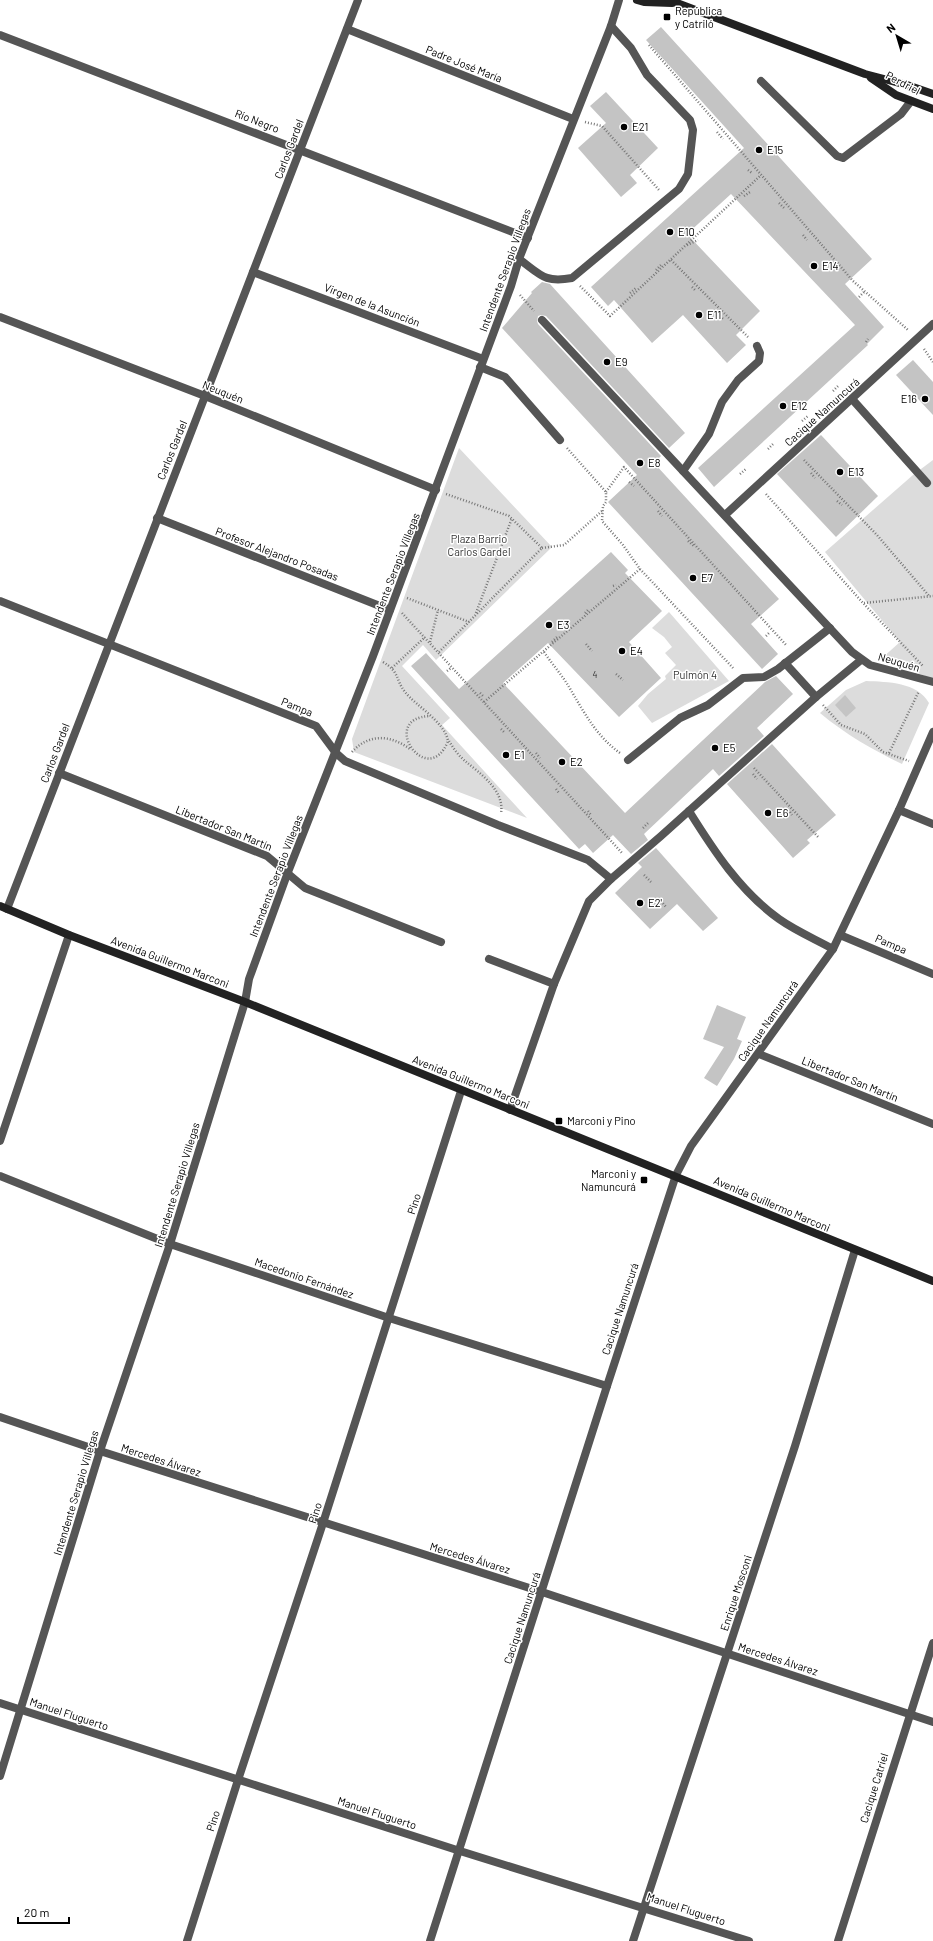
<svg xmlns="http://www.w3.org/2000/svg" width="933" height="1941" font-family="Barlow,sans-serif">
<style>
.green{fill:#dcdcdc}
.building{fill:#c4c4c4}
.lines{fill:none;stroke-linecap:round;stroke-linejoin:round}
.path{stroke:#777;stroke-width:2.5;stroke-dasharray:1 2;stroke-linecap:butt}
.lane{stroke:#555;stroke-width:8}
.street{stroke:#555;stroke-width:8}
.secondary{stroke:#222;stroke-width:8}
.poi-dot{fill:#000;stroke:#fff;stroke-width:1.5}
.labels{text-anchor:middle;stroke-width:3;stroke-linejoin:round;paint-order:stroke}
.number-label{font-size:9px;fill:#313131}
.poi-label{font-size:11px;fill:#000;stroke:#fff;text-anchor:start}
.street-label{font-size:11px;fill:#000;stroke:#fff}
.park-label{font-size:11px;fill:#333;stroke:#fff}
</style>
<rect width="100%" height="100%" fill="#fff"/>
<g class="green">
<path d="M459,448L552,547L436,660L423,645L402,666L450,718L442,725L527,818L354,752L352,739Z"/>
<path d="M933,460V679L881,659L900,642L825,552L913,475Z"/>
<path d="M669,612L729,681L652,723L638,706L648,694L666,679L665,676L676,665L665,653L672,647L664,637L652,628Z"/>
<path d="M866,681C888,682 917,682 929,703L902,764C873,750 845,734 820,713L846,690Z"/>
</g>
<g class="building">
<path d="M661,27L872,259L845,284L884,327L867,344L868,345L714,487L698,468L855,325L731,194L687,234L760,311L736,335L746,345L727,363L683,315L652,343L614,300L608,306L591,287L744,148L646,40Z"/>
<path d="M606,92L658,148L630,175L637,183L621,197L578,148L606,123L590,106Z"/>
<path d="M542,282L550,284L685,433L669,448L546,316L541,315L538,316L537,321L538,324L661,456L654,463L779,599L751,624L778,654L762,669L608,502L637,475L502,328L532,293L531,292Z"/>
<path d="M913,360L933,382V415L896,375Z"/>
<path d="M821,435L878,496L836,537L777,474Z"/>
<path d="M611,552L628,570L625,573L662,611L629,642L661,678L619,717L548,643L503,683L625,813L765,682L776,676L793,694L757,728L764,736L719,776L713,769L644,834L648,840L631,854L613,835L593,853L585,844L579,849L411,666L426,653L459,689Z"/>
<path d="M845,695L856,708L846,717L835,705Z"/>
<path d="M772,744L836,815L807,840L810,843L793,858L727,784Z"/>
<path d="M656,848L718,918L703,931L677,904L650,929L615,893L642,867L638,863Z"/>
<path d="M717,1005L746,1017L737,1039L742,1041L734,1059L717,1086L704,1078L724,1047L703,1039Z"/>
</g>
<g class="lines">
<g class="path">
<path d="M649,45L853,281L908,330"/>
<path d="M585,122L602,126L659,190"/>
<path d="M717,132L723,139"/>
<path d="M748,170L752,173"/>
<path d="M744,196L750,192"/>
<path d="M779,203L784,208"/>
<path d="M803,235L807,240"/>
<path d="M687,245L698,240"/>
<path d="M671,260L748,337"/>
<path d="M830,262L834,267"/>
<path d="M656,270L661,265"/>
<path d="M580,286L610,316L760,176"/>
<path d="M692,287L696,291"/>
<path d="M630,293L636,288"/>
<path d="M520,295L534,311"/>
<path d="M859,297L864,292"/>
<path d="M720,316L724,320"/>
<path d="M866,342L868,339"/>
<path d="M924,349L933,362"/>
<path d="M833,391L838,386"/>
<path d="M802,421L808,416"/>
<path d="M567,448L606,492V502L603,506L602,521L623,545L640,569L734,669"/>
<path d="M768,449L773,444"/>
<path d="M804,460L877,535L930,597"/>
<path d="M811,473L815,478"/>
<path d="M740,474L746,469"/>
<path d="M629,482L634,486"/>
<path d="M606,492L624,467L787,646"/>
<path d="M766,494L863,603L923,666"/>
<path d="M837,501L842,505"/>
<path d="M658,511L662,516"/>
<path d="M688,541L694,546"/>
<path d="M542,548L564,545L602,511"/>
<path d="M613,586L616,585"/>
<path d="M407,598L469,622"/>
<path d="M864,603L933,596"/>
<path d="M402,613L623,854"/>
<path d="M476,613L512,518"/>
<path d="M585,613L589,609"/>
<path d="M766,636L769,633"/>
<path d="M430,642L438,610"/>
<path d="M552,642L557,637"/>
<path d="M586,644L592,651"/>
<path d="M439,652L542,548L509,516L446,494"/>
<path d="M544,652C552,664 562,675 569,687C584,712 596,736 620,753"/>
<path d="M383,662C400,672 395,679 405,692C416,706 445,722 448,741C428,791 377,718 430,716"/>
<path d="M392,668L425,637"/>
<path d="M447,671L451,668"/>
<path d="M616,674L623,680"/>
<path d="M480,693L483,696"/>
<path d="M484,702L640,569"/>
<path d="M823,705L841,725L865,734L883,752L909,761"/>
<path d="M501,729L505,733"/>
<path d="M449,741C453,748 458,755 465,761C480,773 505,791 501,813"/>
<path d="M352,752C369,733 391,735 410,749"/>
<path d="M536,753L540,758"/>
<path d="M889,753L919,691"/>
<path d="M754,768L819,838"/>
<path d="M753,774L757,779"/>
<path d="M556,789L559,793"/>
<path d="M588,811L591,815"/>
<path d="M790,812L792,815"/>
<path d="M643,828L649,822"/>
<path d="M644,875L651,882"/>
<path d="M661,901L666,907"/>
</g>
<g class="lane">
<path d="M761,81L837,156L843,158L901,114L911,101"/>
<path d="M519,259C541,275 544,283 572,278L679,189L688,174L693,130L690,120L647,75L631,48L611,26"/>
<path d="M480,367L505,377L560,440"/>
<path d="M852,399L927,483"/>
<path d="M683,471L709,434L722,402L738,380L759,361L760,353L757,346"/>
<path d="M785,663L816,697"/>
<path d="M628,760L680,718L708,705L743,678L764,677L778,669L830,628"/>
<path d="M689,811C714,851 740,891 779,919C796,931 815,939 833,949"/>
</g>
<g class="street">
<path d="M347,29L573,119"/>
<path d="M0,35L528,238"/>
<path d="M253,272L483,359"/>
<path d="M0,317L205,396L436,490"/>
<path d="M542,320L852,652L870,665L933,682"/>
<path d="M725,515L933,324"/>
<path d="M157,518L390,610"/>
<path d="M0,601L316,726L336,753L345,761L498,825L588,860L611,879"/>
<path d="M59,773L267,856L305,888L441,942"/>
<path d="M899,810L933,824"/>
<path d="M7,909L358,0"/>
<path d="M840,935L933,974"/>
<path d="M489,959L554,984"/>
<path d="M759,1054L933,1124"/>
<path d="M510,1110L554,984L589,901L611,879L661,836L816,697L861,660"/>
<path d="M0,1141L69,935"/>
<path d="M0,1176L170,1244L389,1318L607,1386"/>
<path d="M0,1417L100,1451L542,1592L933,1722"/>
<path d="M0,1703L460,1851L749,1941"/>
<path d="M0,1776L100,1451L170,1244L245,1002L249,979L288,872L373,656L511,286L519,259L611,26L619,0"/>
<path d="M187,1941L238,1780L323,1523L461,1091"/>
<path d="M430,1941L607,1386L676,1175L691,1146L833,949L899,810L933,732"/>
<path d="M633,1941L795,1446L855,1250"/>
<path d="M838,1941L933,1643"/>
</g>
<g class="secondary">
<path d="M637,0L644,2L672,3"/>
<path d="M669,0L865,74L907,85L933,94"/>
<path d="M871,78L896,95L933,109"/>
<path d="M0,906L69,935L245,1002L933,1281"/>
</g>
</g>
<g class="poi-dot">
<rect x="663" y="13" width="8" height="8" rx="2"/>
<circle cx="624" cy="127" r="4"/>
<circle cx="759" cy="150" r="4"/>
<circle cx="670" cy="232" r="4"/>
<circle cx="814" cy="266" r="4"/>
<circle cx="699" cy="315" r="4"/>
<circle cx="607" cy="362" r="4"/>
<circle cx="925" cy="399" r="4"/>
<circle cx="783" cy="406" r="4"/>
<circle cx="640" cy="463" r="4"/>
<circle cx="840" cy="472" r="4"/>
<circle cx="693" cy="578" r="4"/>
<circle cx="549" cy="625" r="4"/>
<circle cx="622" cy="651" r="4"/>
<circle cx="715" cy="748" r="4"/>
<circle cx="506" cy="755" r="4"/>
<circle cx="562" cy="762" r="4"/>
<circle cx="768" cy="813" r="4"/>
<circle cx="640" cy="903" r="4"/>
<rect x="555" y="1117" width="8" height="8" rx="2"/>
<rect x="640" y="1176" width="8" height="8" rx="2"/>
</g>
<g class="labels">
<g class="number-label">
<text x="595" y="678">4</text>
</g>
<g class="poi-label">
<text x="675" y="15">República<tspan x="675" dy="13">y Catriló</tspan></text>
<text x="632" y="131">E21</text>
<text x="767" y="154">E15</text>
<text x="678" y="236">E10</text>
<text x="822" y="270">E14</text>
<text x="707" y="319">E11</text>
<text x="615" y="366">E9</text>
<text x="917" y="403" text-anchor="end">E16</text>
<text x="791" y="410">E12</text>
<text x="648" y="467">E8</text>
<text x="848" y="476">E13</text>
<text x="701" y="582">E7</text>
<text x="557" y="629">E3</text>
<text x="630" y="655">E4</text>
<text x="723" y="752">E5</text>
<text x="514" y="759">E1</text>
<text x="570" y="766">E2</text>
<text x="776" y="817">E6</text>
<text x="648" y="907">E2'</text>
<text x="567" y="1125">Marconi y Pino</text>
<text x="636" y="1178" text-anchor="end">Marconi y<tspan x="636" dy="13">Namuncurá</tspan></text>
</g>
<g class="street-label">
<text transform="translate(464 64) rotate(22)" y="4">Padre José María</text>
<text transform="translate(903 83) rotate(28)" y="4">Perdriel</text>
<text transform="translate(257 121) rotate(21)" y="4">Río Negro</text>
<text transform="translate(289 149) rotate(-69)" y="4">Carlos Gardel</text>
<text transform="translate(505 270) rotate(-70)" y="4">Intendente Serapio Villegas</text>
<text transform="translate(372 305) rotate(21)" y="4">Virgen de la Asunción</text>
<text transform="translate(223 392) rotate(22)" y="4">Neuquén</text>
<text transform="translate(822 412) rotate(-42)" y="4">Cacique Namuncurá</text>
<text transform="translate(172 450) rotate(-68)" y="4">Carlos Gardel</text>
<text transform="translate(277 554) rotate(21)" y="4">Profesor Alejandro Posadas</text>
<text transform="translate(393 574) rotate(-69)" y="4">Intendente Serapio Villegas</text>
<text transform="translate(899 662) rotate(16)" y="4">Neuquén</text>
<text transform="translate(297 707) rotate(22)" y="4">Pampa</text>
<text transform="translate(55 753) rotate(-69)" y="4">Carlos Gardel</text>
<text transform="translate(224 828) rotate(22)" y="4">Libertador San Martín</text>
<text transform="translate(276 876) rotate(-69)" y="4">Intendente Serapio Villegas</text>
<text transform="translate(891 944) rotate(23)" y="4">Pampa</text>
<text transform="translate(170 962) rotate(21)" y="4">Avenida Guillermo Marconi</text>
<text transform="translate(768 1021) rotate(-55)" y="4">Cacique Namuncurá</text>
<text transform="translate(850 1079) rotate(22)" y="4">Libertador San Martín</text>
<text transform="translate(471 1082) rotate(22)" y="4">Avenida Guillermo Marconi</text>
<text transform="translate(177 1185) rotate(-73)" y="4">Intendente Serapio Villegas</text>
<text transform="translate(414 1204) rotate(-72)" y="4">Pino</text>
<text transform="translate(772 1204) rotate(23)" y="4">Avenida Guillermo Marconi</text>
<text transform="translate(304 1278) rotate(19)" y="4">Macedonio Fernández</text>
<text transform="translate(620 1309) rotate(-72)" y="4">Cacique Namuncurá</text>
<text transform="translate(161 1460) rotate(18)" y="4">Mercedes Álvarez</text>
<text transform="translate(76 1493) rotate(-73)" y="4">Intendente Serapio Villegas</text>
<text transform="translate(315 1513) rotate(-72)" y="4">Pino</text>
<text transform="translate(470 1558) rotate(17)" y="4">Mercedes Álvarez</text>
<text transform="translate(736 1593) rotate(-72)" y="4">Enrique Mosconi</text>
<text transform="translate(522 1618) rotate(-72)" y="4">Cacique Namuncurá</text>
<text transform="translate(778 1659) rotate(18)" y="4">Mercedes Álvarez</text>
<text transform="translate(69 1714) rotate(18)" y="4">Manuel Fluguerto</text>
<text transform="translate(874 1788) rotate(-73)" y="4">Cacique Catriel</text>
<text transform="translate(377 1813) rotate(18)" y="4">Manuel Fluguerto</text>
<text transform="translate(213 1821) rotate(-72)" y="4">Pino</text>
<text transform="translate(686 1909) rotate(18)" y="4">Manuel Fluguerto</text>
</g>
<g class="park-label">
<text x="479" y="543">Plaza Barrio<tspan x="479" dy="13">Carlos Gardel</tspan></text>
<text x="695" y="679">Pulmón 4</text>
</g>
</g>
<g transform="translate(897 36) rotate(322)" stroke="#ffffff" stroke-width="3" paint-order="stroke">
<path d="M0-3L7 15L0 10L-7 15Z" fill="#000000"/>
<text y="-6" font-size="11" font-weight="bold" text-anchor="middle" fill="#000000">N</text>
</g>
<path d="M18 1917v6h51v-6" fill="none" stroke="#000000" stroke-width="2"/>
<text x="24" y="1917" font-size="12" fill="#000000" stroke="#ffffff" stroke-width="3" paint-order="stroke">20 m</text>
</svg>
